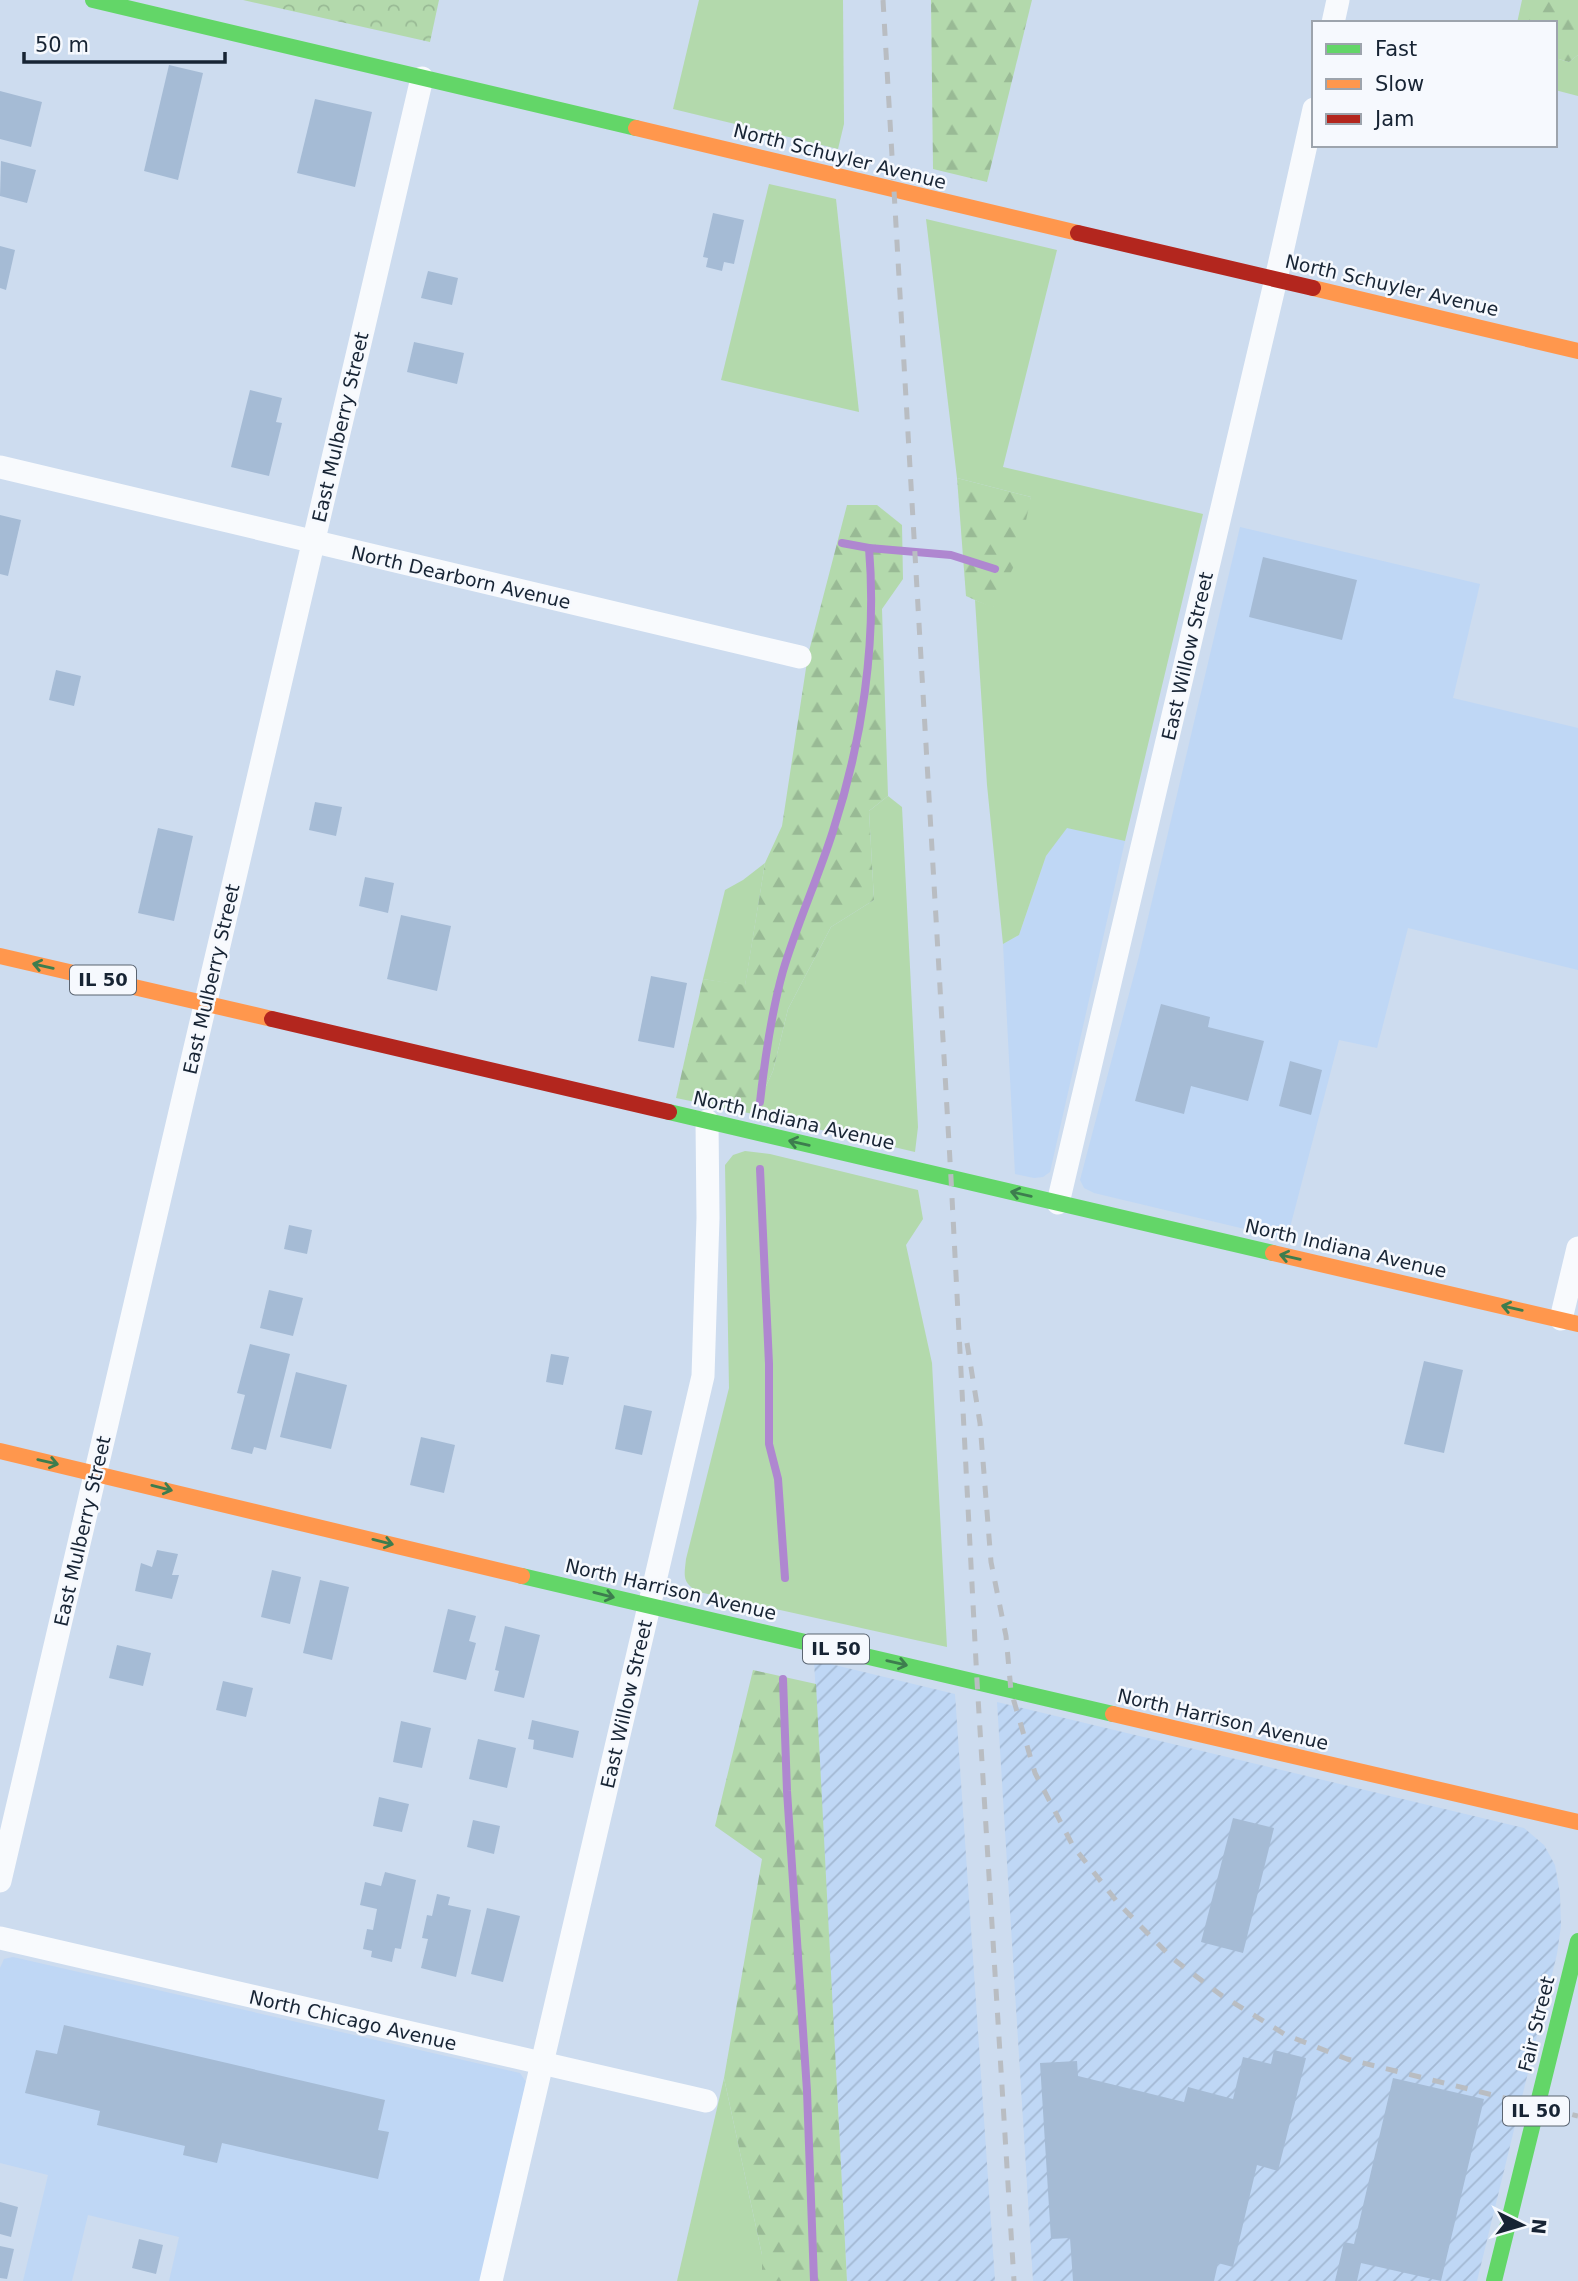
<svg xmlns="http://www.w3.org/2000/svg" width="1578" height="2281" font-family="'DejaVu Sans',sans-serif">
<style>
.built{fill:#bfd7f5}
.industrial{fill:url(#industrial-furrows)}
.grass{fill:#b3d9ac}
.forest{fill:url(#forest-firs)}
.park{fill:url(#park-crowns)}
.lines{fill:none;stroke-linecap:round;stroke-linejoin:round}
.stream{stroke:#af87d0;stroke-width:8}
.building{fill:#a5bbd5}
.street{stroke:#f8fafd;stroke-width:23}
.fast{stroke:#63d668;stroke-width:16}
.slow{stroke:#ff974d;stroke-width:16}
.jam{stroke:#b3261e;stroke-width:16}
.rail{stroke:#b9bdc2;stroke-width:5;stroke-dasharray:12 12;stroke-linecap:butt}
.oneway{stroke:#3d7d4e}
.labels{text-anchor:middle;stroke-width:5;stroke-linejoin:round;paint-order:stroke}
.shield{fill:#f6f9fe;stroke:#5a6471;stroke-width:2}
.shield-label{font-size:18px;font-weight:bold;fill:#172434}
.street-label{font-size:19px;fill:#172434;stroke:#f6f9fe}
</style>
<defs>
<pattern id="industrial-furrows" width="10" height="10" patternUnits="userSpaceOnUse" patternTransform="scale(1.75)"><rect width="10" height="10" fill="#bfd7f5"/><path d="M-1 1l2-2M0 10L10 0M9 11l2-2" fill="none" stroke="#a3b8d3"/></pattern>
<pattern id="forest-firs" width="22" height="20" patternUnits="userSpaceOnUse" patternTransform="scale(1.75)"><rect width="22" height="20" fill="#b3d9ac"/><path d="M5 1l3.5 6h-7zM16 11l3.5 6h-7z" fill="#99ba95"/></pattern>
<pattern id="park-crowns" width="20" height="18" patternUnits="userSpaceOnUse" patternTransform="scale(1.75)"><rect width="20" height="18" fill="#b3d9ac"/><path d="M2 6a3 3 0 1 1 6 0M12 15a3 3 0 1 1 6 0" fill="none" stroke="#99ba95"/></pattern>
</defs>
<rect width="100%" height="100%" fill="#cddcef"/>
<g class="built">
<path d="M1240,527L1480,584L1453,698L1578,728V970L1408,928L1377,1048L1339,1040L1287,1239L1094,1193L1084,1188L1080,1180L1139,956Z"/>
<path d="M1067,827L1125,841L1050,1172L1043,1177L1034,1178L1015,1174L1003,944L1019,935L1046,856Z"/>
<path d="M13,1957L520,2073L526,2082L480,2281H169L179,2237L88,2215L72,2281H23L48,2175L0,2163V1968L4,1959Z"/>
</g>
<g class="industrial">
<path d="M814,1660L955,1694L995,2281H847Z"/>
<path d="M997,1702L1524,1828L1544,1845L1555,1865L1560,1894L1561,1926L1557,1954L1477,2281H1033Z"/>
</g>
<g class="grass">
<path d="M699,0H843L844,124L838,149L673,109Z"/>
<path d="M1578,55V96L1555,90V58L1569,62Z"/>
<path d="M769,184L836,199L859,412L721,380Z"/>
<path d="M926,219L1057,250L1003,467L1203,514L1125,841L1067,828L1046,856L1019,935L1003,944L987,785L975,600L993,607L1031,497L957,478Z"/>
<path d="M888,796L902,807L918,1127L915,1152L753,1114L773,1071L788,1009L831,927L874,900L869,811Z"/>
<path d="M765,863L745,986L703,979L725,890L743,880Z"/>
<path d="M745,1151L770,1154L918,1190L923,1219L906,1245L932,1363L947,1647L699,1592C682,1583 684,1577 686,1559L729,1388L725,1165L733,1155Z"/>
<path d="M724,2078L762,2255V2281H677Z"/>
</g>
<g class="forest">
<path d="M931,0H1032L987,182L933,169Z"/>
<path d="M1522,0H1578V55L1569,62L1555,58V23H1517Z"/>
<path d="M957,478L1031,497L1018,558L993,608L966,596Z"/>
<path d="M847,505H877L902,525L903,579L882,609L888,796L869,811L874,900L831,927L788,1009L773,1071L753,1114L676,1098L703,979L745,985L765,863L782,826L808,655Z"/>
<path d="M753,1670L816,1684L847,2281H762V2255L724,2078L762,1859L715,1826Z"/>
</g>
<path class="park" d="M243,0H439L430,42Z"/>
<g class="lines">
<g class="stream">
<path d="M842,543L869,548L951,555L995,569"/>
<path d="M760,1102C765,1057 771,1014 783,971C797,924 818,878 833,831C862,742 877,642 869,548"/>
<path d="M760,1169L769,1364V1444L778,1479L785,1578"/>
<path d="M783,1679L787,1791L807,2091L814,2281"/>
</g>
</g>
<g class="building">
<path d="M169,65L203,73L178,180L144,171Z"/>
<path d="M0,91L42,102L31,147L0,139Z"/>
<path d="M315,99L372,112L355,187L297,173Z"/>
<path d="M1,161L36,170L27,203L0,196Z"/>
<path d="M713,213L744,220L734,264L724,262L722,271L706,267L708,258L703,257Z"/>
<path d="M0,246L15,250L6,290L0,288Z"/>
<path d="M428,271L458,278L452,305L421,298Z"/>
<path d="M414,342L464,353L457,384L407,372Z"/>
<path d="M250,390L282,398L276,422L282,423L269,476L231,467Z"/>
<path d="M0,515L21,520L8,576L0,574Z"/>
<path d="M1263,557L1357,580L1342,640L1249,617Z"/>
<path d="M56,670L81,676L74,706L49,700Z"/>
<path d="M315,802L342,807L336,836L309,830Z"/>
<path d="M158,828L193,836L174,921L138,913Z"/>
<path d="M365,877L394,883L388,913L359,906Z"/>
<path d="M401,915L451,926L437,991L387,979Z"/>
<path d="M651,976L687,983L674,1048L638,1041Z"/>
<path d="M1161,1004L1210,1017L1208,1027L1264,1041L1248,1101L1191,1086L1184,1114L1135,1101Z"/>
<path d="M1290,1061L1322,1070L1311,1115L1279,1106Z"/>
<path d="M289,1225L312,1230L307,1254L284,1249Z"/>
<path d="M269,1290L303,1298L293,1336L260,1328Z"/>
<path d="M250,1344L290,1354L266,1450L254,1447L252,1454L231,1449L245,1395L237,1393Z"/>
<path d="M551,1354L569,1357L563,1385L546,1382Z"/>
<path d="M1424,1361L1463,1370L1444,1453L1404,1444Z"/>
<path d="M296,1372L347,1385L331,1449L280,1437Z"/>
<path d="M624,1405L652,1411L642,1455L615,1449Z"/>
<path d="M421,1437L455,1445L444,1493L410,1485Z"/>
<path d="M157,1550L178,1554L172,1575H179L172,1599L135,1591L141,1563L152,1567Z"/>
<path d="M272,1570L301,1577L290,1624L261,1617Z"/>
<path d="M320,1580L349,1587L332,1660L303,1653Z"/>
<path d="M448,1609L476,1616L469,1641L476,1643L466,1680L433,1672Z"/>
<path d="M505,1626L540,1635L524,1698L494,1691L499,1671L495,1670Z"/>
<path d="M117,1645L151,1653L143,1686L109,1678Z"/>
<path d="M223,1681L253,1688L246,1717L216,1710Z"/>
<path d="M532,1720L579,1731L573,1758L533,1749L534,1740L528,1739Z"/>
<path d="M401,1721L431,1728L422,1768L393,1762Z"/>
<path d="M478,1739L516,1748L507,1788L469,1779Z"/>
<path d="M379,1797L409,1804L402,1832L373,1826Z"/>
<path d="M1233,1818L1274,1828L1243,1953L1201,1942Z"/>
<path d="M473,1820L500,1826L494,1854L467,1847Z"/>
<path d="M385,1872L416,1880L401,1949L395,1948L392,1962L371,1957L372,1951L363,1949L367,1929L373,1930L377,1909L360,1905L365,1882L381,1886Z"/>
<path d="M437,1894L450,1897L448,1905L471,1910L456,1977L421,1968L428,1939L422,1938L427,1915L432,1916Z"/>
<path d="M487,1908L520,1916L503,1982L471,1974Z"/>
<path d="M64,2025L385,2100L378,2130L389,2132L378,2179L222,2143L217,2163L183,2155L185,2146L97,2125L100,2111L25,2093L36,2050L57,2054Z"/>
<path d="M1274,2050L1306,2058L1278,2171L1257,2165L1233,2267L1218,2263L1214,2281H1073L1070,2238L1051,2239L1040,2063L1077,2061L1078,2076L1184,2102L1188,2087L1233,2099L1243,2057L1271,2064Z"/>
<path d="M1393,2078L1484,2099L1441,2281L1361,2263L1357,2281H1335L1344,2242L1354,2244Z"/>
<path d="M0,2202L18,2207L11,2237L0,2234Z"/>
<path d="M139,2239L163,2245L156,2274L132,2268Z"/>
<path d="M0,2246L14,2249L7,2279L0,2278Z"/>
</g>
<g class="lines">
<g class="street">
<path d="M1333,23L1338,0"/>
<path d="M0,467L800,657"/>
<path d="M1058,1203L1276,279L1314,109"/>
<path d="M1561,1319L1578,1248"/>
<path d="M0,1881L422,78"/>
<path d="M0,1938L706,2101"/>
<path d="M491,2281L703,1376L708,1218L707,1121"/>
</g>
<g class="fast">
<path d="M93,0L636,128"/>
<path d="M669,1112L1273,1253"/>
<path d="M522,1576L1113,1714"/>
<path d="M1494,2281L1578,1941"/>
</g>
<g class="slow">
<path d="M636,128L1078,233"/>
<path d="M1313,288L1578,351"/>
<path d="M0,956L272,1019"/>
<path d="M1273,1253L1578,1324"/>
<path d="M0,1451L522,1576"/>
<path d="M1113,1714L1578,1822"/>
</g>
<g class="jam">
<path d="M1078,233L1313,288"/>
<path d="M272,1019L669,1112"/>
</g>
<g class="rail">
<path d="M883,0L951,1178L977,1681L1014,2281"/>
<path d="M967,1343L980,1423L991,1562L1006,1636L1011,1691L1035,1773L1073,1846L1118,1903L1172,1958L1221,1995L1286,2035L1347,2059L1578,2116"/>
</g>
</g>
<defs><path id="oneway-shaft" d="M-6 0H5M1.5-3L5.5 0L1.5 3" fill="none" stroke-width="1.6" stroke-linecap="round" stroke-linejoin="round" transform="scale(1.75)"/></defs>
<g class="oneway">
<use href="#oneway-shaft" transform="translate(43 966) rotate(-167)"/>
<use href="#oneway-shaft" transform="translate(799 1143) rotate(-167)"/>
<use href="#oneway-shaft" transform="translate(1021 1194) rotate(-167)"/>
<use href="#oneway-shaft" transform="translate(1290 1257) rotate(-167)"/>
<use href="#oneway-shaft" transform="translate(1512 1308) rotate(-167)"/>
<use href="#oneway-shaft" transform="translate(48 1462) rotate(13)"/>
<use href="#oneway-shaft" transform="translate(162 1488) rotate(14)"/>
<use href="#oneway-shaft" transform="translate(383 1542) rotate(14)"/>
<use href="#oneway-shaft" transform="translate(604 1595) rotate(14)"/>
<use href="#oneway-shaft" transform="translate(897 1663) rotate(13)"/>
</g>
<g class="labels">
<g class="shield">
<rect x="70" y="965.5" width="66" height="29" rx="5"/>
<rect x="803" y="1634.5" width="66" height="29" rx="5"/>
<rect x="1503" y="2096.5" width="66" height="29" rx="5"/>
</g>
<g class="shield-label">
<text x="103" y="986">IL 50</text>
<text x="836" y="1655">IL 50</text>
<text x="1536" y="2117">IL 50</text>
</g>
<g class="street-label">
<text transform="translate(840 156) rotate(14)" y="7">North Schuyler Avenue</text>
<text transform="translate(1392 285) rotate(13)" y="7">North Schuyler Avenue</text>
<text transform="translate(340 427) rotate(-77)" y="7">East Mulberry Street</text>
<text transform="translate(461 577) rotate(13)" y="7">North Dearborn Avenue</text>
<text transform="translate(1187 656) rotate(-77)" y="7">East Willow Street</text>
<text transform="translate(211 979) rotate(-77)" y="7">East Mulberry Street</text>
<text transform="translate(794 1120) rotate(13)" y="7">North Indiana Avenue</text>
<text transform="translate(1346 1248) rotate(13)" y="7">North Indiana Avenue</text>
<text transform="translate(82 1531) rotate(-77)" y="7">East Mulberry Street</text>
<text transform="translate(671 1589) rotate(13)" y="7">North Harrison Avenue</text>
<text transform="translate(626 1704) rotate(-77)" y="7">East Willow Street</text>
<text transform="translate(1223 1719) rotate(13)" y="7">North Harrison Avenue</text>
<text transform="translate(353 2020) rotate(13)" y="7">North Chicago Avenue</text>
<text transform="translate(1536 2024) rotate(-76)" y="7">Fair Street</text>
</g>
</g>
<rect x="1312" y="21" width="245" height="126" fill="#f6f9fe" stroke="#9da4ad" stroke-width="2"/>
<rect x="1326" y="44" width="35" height="10" fill="#63d668" stroke="#9da4ad" stroke-width="2"/>
<text x="1375" y="56" font-size="21" fill="#172434">Fast</text>
<rect x="1326" y="79" width="35" height="10" fill="#ff974d" stroke="#9da4ad" stroke-width="2"/>
<text x="1375" y="91" font-size="21" fill="#172434">Slow</text>
<rect x="1326" y="114" width="35" height="10" fill="#b3261e" stroke="#9da4ad" stroke-width="2"/>
<text x="1375" y="126" font-size="21" fill="#172434">Jam</text>
<g transform="translate(1522 2225) rotate(95)" stroke="#f6f9fe" stroke-width="5" paint-order="stroke">
<path d="M0-5L12 26L0 18L-12 26Z" fill="#172434"/>
<text y="-10" font-size="19" font-weight="bold" text-anchor="middle" fill="#172434">N</text>
</g>
<path d="M24 52v10h201v-10" fill="none" stroke="#172434" stroke-width="3.5"/>
<text x="35" y="52" font-size="21" fill="#172434" stroke="#f6f9fe" stroke-width="5" paint-order="stroke">50 m</text>
</svg>
